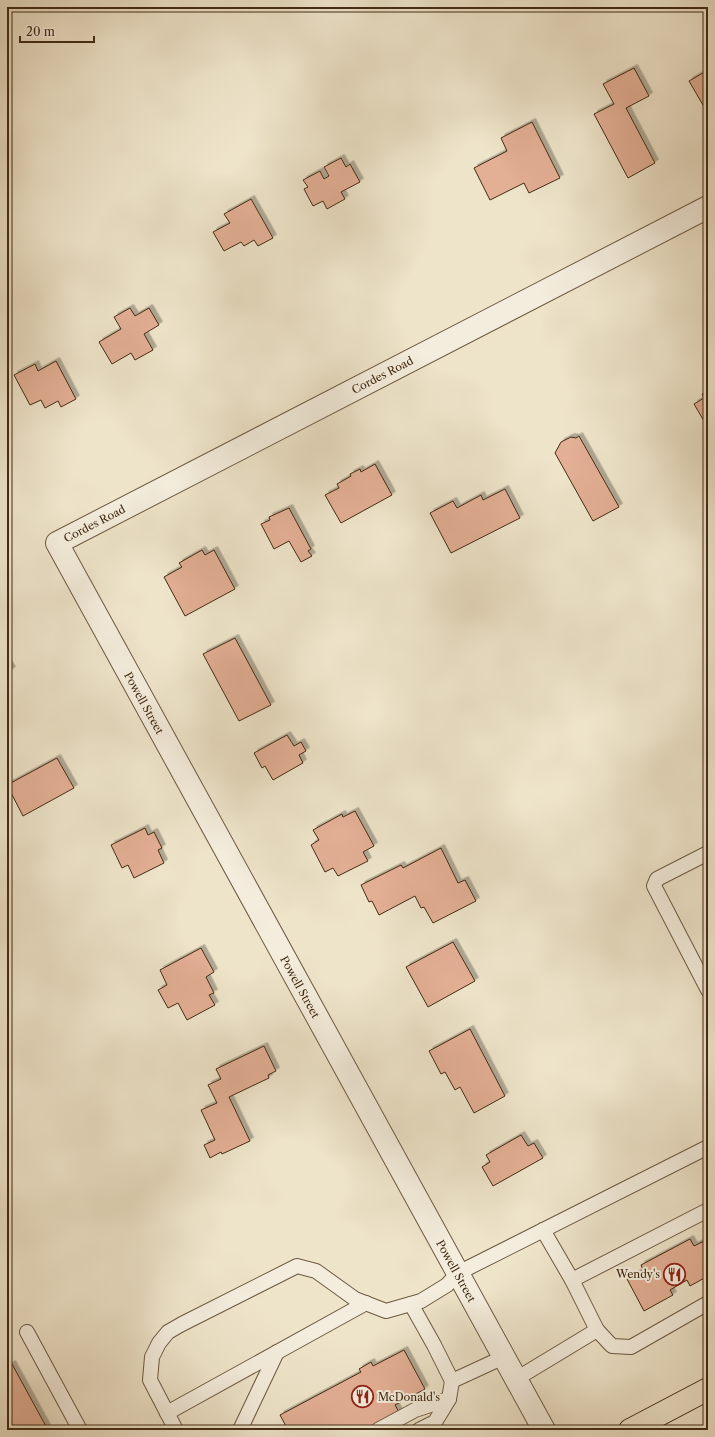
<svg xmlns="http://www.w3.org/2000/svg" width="715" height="1437" font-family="'Libre Caslon Text',serif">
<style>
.building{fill:#e3af95;stroke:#422b13;filter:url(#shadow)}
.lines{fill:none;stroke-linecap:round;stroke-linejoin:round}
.lane-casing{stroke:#6d5941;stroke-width:16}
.street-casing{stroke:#6d5941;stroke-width:24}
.primary-casing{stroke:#422b13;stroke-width:24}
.lane{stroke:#f4eddd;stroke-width:14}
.street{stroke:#f4eddd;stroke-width:22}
.primary{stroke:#eee4ca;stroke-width:22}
.labels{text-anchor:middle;stroke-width:4;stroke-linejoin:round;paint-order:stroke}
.street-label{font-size:11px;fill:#422b13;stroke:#f4eddd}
.poi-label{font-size:11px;fill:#422b13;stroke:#f4eddd;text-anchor:end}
</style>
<defs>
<filter id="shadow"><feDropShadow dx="3.5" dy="-3.5" stdDeviation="0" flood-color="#0004"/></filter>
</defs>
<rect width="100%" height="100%" fill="#eee4ca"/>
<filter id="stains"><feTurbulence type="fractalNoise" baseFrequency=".005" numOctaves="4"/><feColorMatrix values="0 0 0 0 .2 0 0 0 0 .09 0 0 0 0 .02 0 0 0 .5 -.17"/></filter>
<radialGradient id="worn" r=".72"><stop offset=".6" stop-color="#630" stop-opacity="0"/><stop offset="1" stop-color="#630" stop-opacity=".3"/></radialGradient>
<g class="building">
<path d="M634,68L649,96L626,108L655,163L628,178L594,114L614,104L603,84Z"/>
<path d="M708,70V111L707,112L689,81Z"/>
<path d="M532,122L560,178L529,193L524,183L490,200L474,168L507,151L501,138Z"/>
<path d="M341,158L346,167L350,164L360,182L341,192L345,199L327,209L323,201L313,206L304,189L308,187L303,180L320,171L324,179L329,176L324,167Z"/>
<path d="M251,199L273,238L258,246L254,240L244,246L241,242L224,251L213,232L230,223L224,214Z"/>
<path d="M130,308L135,316L149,308L159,325L144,334L153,350L135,360L131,353L112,364L99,342L121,329L114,317Z"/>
<path d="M56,361L76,399L61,407L58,401L45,408L41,400L30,405L14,375L35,364L38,371Z"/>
<path d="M708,391V428L694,404L704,398L702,394Z"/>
<path d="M579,436L619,507L593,521L555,453L561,442L571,437L576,438Z"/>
<path d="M375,464L392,495L341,523L325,495L339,488L337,484L351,476L350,474L360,469L361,472Z"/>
<path d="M505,489L520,518L451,553L430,513L453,501L457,508L481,495L483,500Z"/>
<path d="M289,508L311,549L308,551L312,556L301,562L289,541L274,549L261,524L270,520L269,517Z"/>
<path d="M202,550L205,555L214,550L235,589L185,616L164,577L182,567L179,563Z"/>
<path d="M235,638L271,705L239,721L203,654Z"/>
<path d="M7,662L12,670L7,673Z"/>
<path d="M287,735L294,746L301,742L306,751L299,755L303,763L273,780L265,766L262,768L254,753Z"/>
<path d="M57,758L74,788L23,816L7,785Z"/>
<path d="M355,811L374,846L363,852L368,861L338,876L333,868L325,872L311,845L319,840L313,830L342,814L343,817Z"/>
<path d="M145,828L148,835L154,832L162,848L158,850L164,863L134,878L128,865L122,868L111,845Z"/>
<path d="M441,848L458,883L465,880L476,901L433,923L424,907L421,908L415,896L379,915L372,901L369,902L361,885L401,865L403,868Z"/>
<path d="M453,942L475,981L428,1007L406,967Z"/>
<path d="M201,948L214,972L206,977L214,993L209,995L215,1005L187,1020L178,1003L168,1008L158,990L167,985L160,970Z"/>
<path d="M470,1029L505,1096L474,1113L460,1087L455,1090L445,1072L441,1074L429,1051Z"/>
<path d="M264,1046L276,1071L268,1075L269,1078L229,1097L250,1141L222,1154L221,1152L210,1158L204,1145L215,1140L201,1110L217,1103L208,1085L221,1079L216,1069Z"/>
<path d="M521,1135L528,1146L534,1143L543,1158L493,1186L482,1167L490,1162L486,1155Z"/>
<path d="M690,1239L694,1246L708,1239V1276L690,1286L687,1280L670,1290L673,1295L644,1311L627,1279L643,1270L641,1265Z"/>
<path d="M404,1350L425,1389L395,1405L399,1412L365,1430H288L280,1415L361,1372L359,1369L371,1362L373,1366Z"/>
<path d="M12,1364L48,1430H7V1367Z"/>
</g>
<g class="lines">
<defs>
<g id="lane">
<path d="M708,853L657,879L654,886L708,990"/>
<path d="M572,1280L708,1210"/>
<path d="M411,1304L434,1345L452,1381L449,1399L435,1422L419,1430"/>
<path d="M597,1330L612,1346L631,1347L708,1303"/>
<path d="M27,1332L80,1430"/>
<path d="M516,1379L597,1330L572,1280L543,1230"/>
<path d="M452,1381L504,1357"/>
<path d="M167,1413L366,1303"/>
<path d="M176,1430L150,1380L152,1357L159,1343L168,1332L182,1324L297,1266L316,1271L355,1299L386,1311L421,1301L447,1285L458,1273L708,1147"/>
<path d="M240,1430L277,1352"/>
<path d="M378,1430L415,1410L449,1399"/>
</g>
<g id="street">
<path id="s1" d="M544,1430L57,543L708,207"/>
</g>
<path id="primary" d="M630,1430L708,1389"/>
</defs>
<use href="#lane" class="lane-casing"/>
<use href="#street" class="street-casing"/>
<use href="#primary" class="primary-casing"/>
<use href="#lane" class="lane"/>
<use href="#street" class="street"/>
<use href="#primary" class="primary"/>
</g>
<defs>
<symbol id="restaurant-ring" viewBox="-11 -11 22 22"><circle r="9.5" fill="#f4eddd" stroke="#8f2418" stroke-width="1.5"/><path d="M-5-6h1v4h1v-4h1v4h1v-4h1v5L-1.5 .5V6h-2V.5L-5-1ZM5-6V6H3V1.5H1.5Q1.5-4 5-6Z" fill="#8f2418"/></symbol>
</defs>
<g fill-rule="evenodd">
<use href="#restaurant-ring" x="662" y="1262" width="25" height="25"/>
<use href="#restaurant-ring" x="350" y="1384" width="25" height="25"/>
</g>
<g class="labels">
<g class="street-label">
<text dy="4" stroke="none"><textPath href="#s1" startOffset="1378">Cordes Road</textPath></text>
<text dy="4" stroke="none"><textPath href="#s1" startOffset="1054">Cordes Road</textPath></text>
<text transform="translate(144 703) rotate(61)" y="4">Powell Street</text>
<text transform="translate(300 987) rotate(61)" y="4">Powell Street</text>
<text transform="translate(456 1271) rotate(61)" y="4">Powell Street</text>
</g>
<g class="poi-label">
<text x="660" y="1278">Wendy's</text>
<text x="378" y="1401" text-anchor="start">McDonald's</text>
</g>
</g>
<rect width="715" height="1437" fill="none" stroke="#eee4ca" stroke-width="24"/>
<rect x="8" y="8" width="699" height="1421" fill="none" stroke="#422b13" stroke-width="2"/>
<rect x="12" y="12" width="691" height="1413" fill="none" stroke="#422b13"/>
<path d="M20 36v6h74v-6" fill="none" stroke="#422b13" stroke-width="2"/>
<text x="26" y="36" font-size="12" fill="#422b13" stroke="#f4eddd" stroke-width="3" paint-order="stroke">20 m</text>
<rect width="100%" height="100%" filter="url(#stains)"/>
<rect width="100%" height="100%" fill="url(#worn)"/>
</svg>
